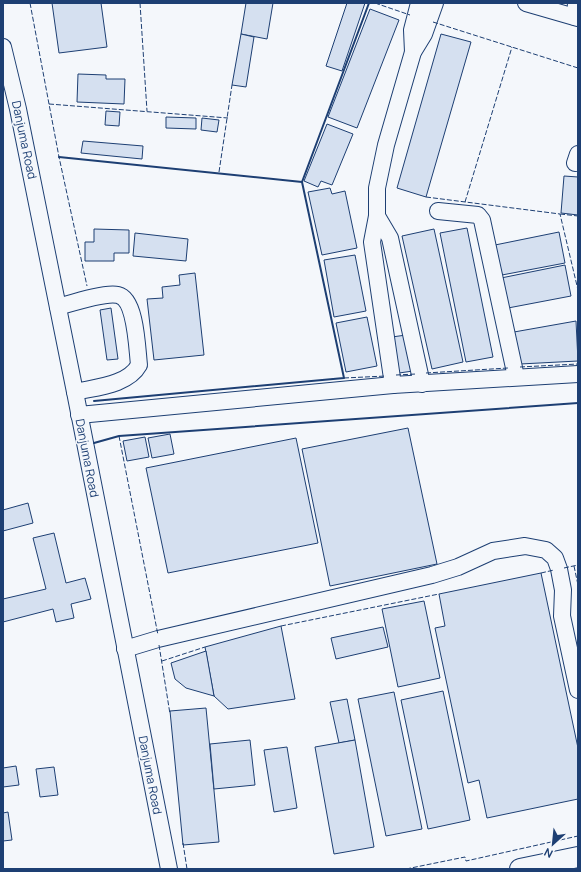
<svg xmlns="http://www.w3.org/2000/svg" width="581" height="872" font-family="Manrope,sans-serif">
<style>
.building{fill:#d5e0f0;stroke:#1d3f73}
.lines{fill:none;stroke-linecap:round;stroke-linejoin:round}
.minor-casing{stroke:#1d3f73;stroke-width:18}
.major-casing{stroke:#1d3f73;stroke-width:22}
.minor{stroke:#f4f7fb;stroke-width:16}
.major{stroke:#f4f7fb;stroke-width:20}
.fence{stroke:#1d3f73;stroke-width:1;stroke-dasharray:5 2;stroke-linecap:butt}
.wall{stroke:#1d3f73;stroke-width:2}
.labels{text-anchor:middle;stroke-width:3;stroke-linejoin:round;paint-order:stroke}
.street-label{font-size:12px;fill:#1d3f73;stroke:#f4f7fb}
</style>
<rect width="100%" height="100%" fill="#f4f7fb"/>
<g class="building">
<path d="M52,3H101L107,47L59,53Z"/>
<path d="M246,3H273L267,39L241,34Z"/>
<path d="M347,3H365L342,71L326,66Z"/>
<path d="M370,9L399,20L357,128L328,117Z"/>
<path d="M241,34L254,37L246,87L232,85Z"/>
<path d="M441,34L471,42L426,197L397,188Z"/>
<path d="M78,74L106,75V79H125L124,104L77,102Z"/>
<path d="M106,111L120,112L119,126L105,125Z"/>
<path d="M166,117L196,118V129L166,128Z"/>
<path d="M202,118L219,120L217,132L201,130Z"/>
<path d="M327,124L353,134L332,185L321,181L318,187L304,181Z"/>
<path d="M83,141L143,146L142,159L81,153Z"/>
<path d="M564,176L578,177V215L561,213Z"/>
<path d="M330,188L332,194L345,191L357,248L322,255L308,192Z"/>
<path d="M467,228L493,357L466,362L440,233Z"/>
<path d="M94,229L129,230V253H114V261H85V242H94Z"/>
<path d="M434,229L463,362L432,369L402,236Z"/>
<path d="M559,232L565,263L502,275L495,245Z"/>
<path d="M135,233L188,239L186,261L133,256Z"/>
<path d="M355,255L366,311L334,317L324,260Z"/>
<path d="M565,265L571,296L508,308L501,278Z"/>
<path d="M195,273L204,355L154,360L147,299L163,298L162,287L180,285L179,275Z"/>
<path d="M111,308L118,359L107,360L100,310Z"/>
<path d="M367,317L377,366L346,372L336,323Z"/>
<path d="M576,321L578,361L520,364L514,332Z"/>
<path d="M406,335L413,371L399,373L392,337Z"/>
<path d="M408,428L437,564L330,586L302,449Z"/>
<path d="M170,434L174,454L152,458L148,438Z"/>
<path d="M145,437L149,457L127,461L123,441Z"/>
<path d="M296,438L318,543L168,573L146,468Z"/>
<path d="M28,503L33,523L3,531V510Z"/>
<path d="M54,533L66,583L85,578L91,599L71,604L74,618L56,622L53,609L3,622V599L46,589L33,538Z"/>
<path d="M541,573L578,748V799L487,818L479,780L468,783L435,628L445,626L439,594Z"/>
<path d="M424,601L440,678L398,687L382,609Z"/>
<path d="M281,626L295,699L228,709L214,696L205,647Z"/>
<path d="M383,627L388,647L336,659L331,638Z"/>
<path d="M206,651L214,696L186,688L175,679L171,663Z"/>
<path d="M443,691L470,820L428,829L401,700Z"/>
<path d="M394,692L422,829L386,836L358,699Z"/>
<path d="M347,699L355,740L339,743L330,702Z"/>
<path d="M206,708L219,842L183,845L170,711Z"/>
<path d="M250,740L255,785L214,789L210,744Z"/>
<path d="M355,740L374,847L334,854L315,747Z"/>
<path d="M287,747L297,808L274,812L264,750Z"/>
<path d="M16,766L19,785L3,787V768Z"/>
<path d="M54,767L58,795L40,797L36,769Z"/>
<path d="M8,812L12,840L3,841V813Z"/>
</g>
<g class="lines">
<defs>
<g id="minor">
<path d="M526,3L578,18"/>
<path d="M575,17L576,3"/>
<path d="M3,47L18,109L75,392L169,869"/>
<path d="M413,52L412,30L419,3"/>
<path d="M575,163L578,154"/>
<path d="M438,211L478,215L482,220L516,377"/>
<path d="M377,216L390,238L422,384"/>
<path d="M58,307C72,303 105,292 118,295C136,299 137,348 139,365C128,385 97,387 75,392"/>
<path d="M393,385L372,242L377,216V188L386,145L413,52L424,34L435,3"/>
<path d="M79,415L393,385L578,374"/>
<path d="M125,649L158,639L432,575L458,567L493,551L525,546L546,550L555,558L559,569L563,590L562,616L578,690"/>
</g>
<path id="major" d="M520,869L578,857"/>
</defs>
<use href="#minor" class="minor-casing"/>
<use href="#major" class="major-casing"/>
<use href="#minor" class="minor"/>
<use href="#major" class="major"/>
<g class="fence">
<path d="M30,3L59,157L87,286"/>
<path d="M140,3L147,111"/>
<path d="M375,3L410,15"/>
<path d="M433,22L578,68"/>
<path d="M49,104L228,118"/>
<path d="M219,172L232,85"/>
<path d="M426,197L560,214L578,290"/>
<path d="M465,202L512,47"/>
<path d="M560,214L578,216"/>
<path d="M520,367L578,364"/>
<path d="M426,373L508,368"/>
<path d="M396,375L416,374"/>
<path d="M344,378L386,376"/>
<path d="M119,436L158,635"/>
<path d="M574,566L578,585"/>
<path d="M564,568L578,565"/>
<path d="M541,573L554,570"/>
<path d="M281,626L439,594"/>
<path d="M159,645L170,714"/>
<path d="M162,661L205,647"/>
<path d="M183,843L187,869"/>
<path d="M406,869L465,857L466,861L578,836"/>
</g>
<g class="wall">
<path d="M59,157L302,182L369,3"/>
<path d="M94,401L344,378L302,182"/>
<path d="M94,443L119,436L578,403"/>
</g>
</g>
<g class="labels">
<g class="street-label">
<text transform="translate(24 140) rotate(78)" y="4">Danjuma Road</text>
<text transform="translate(87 458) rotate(79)" y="4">Danjuma Road</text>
<text transform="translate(150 775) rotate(79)" y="4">Danjuma Road</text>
</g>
</g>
<rect width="581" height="872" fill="none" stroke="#1d3f73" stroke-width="8"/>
<g transform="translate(553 844) rotate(207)" stroke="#f4f7fb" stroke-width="3" paint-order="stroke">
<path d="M0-3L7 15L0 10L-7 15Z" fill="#1d3f73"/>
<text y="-6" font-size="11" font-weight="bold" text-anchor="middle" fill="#1d3f73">N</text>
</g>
</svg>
